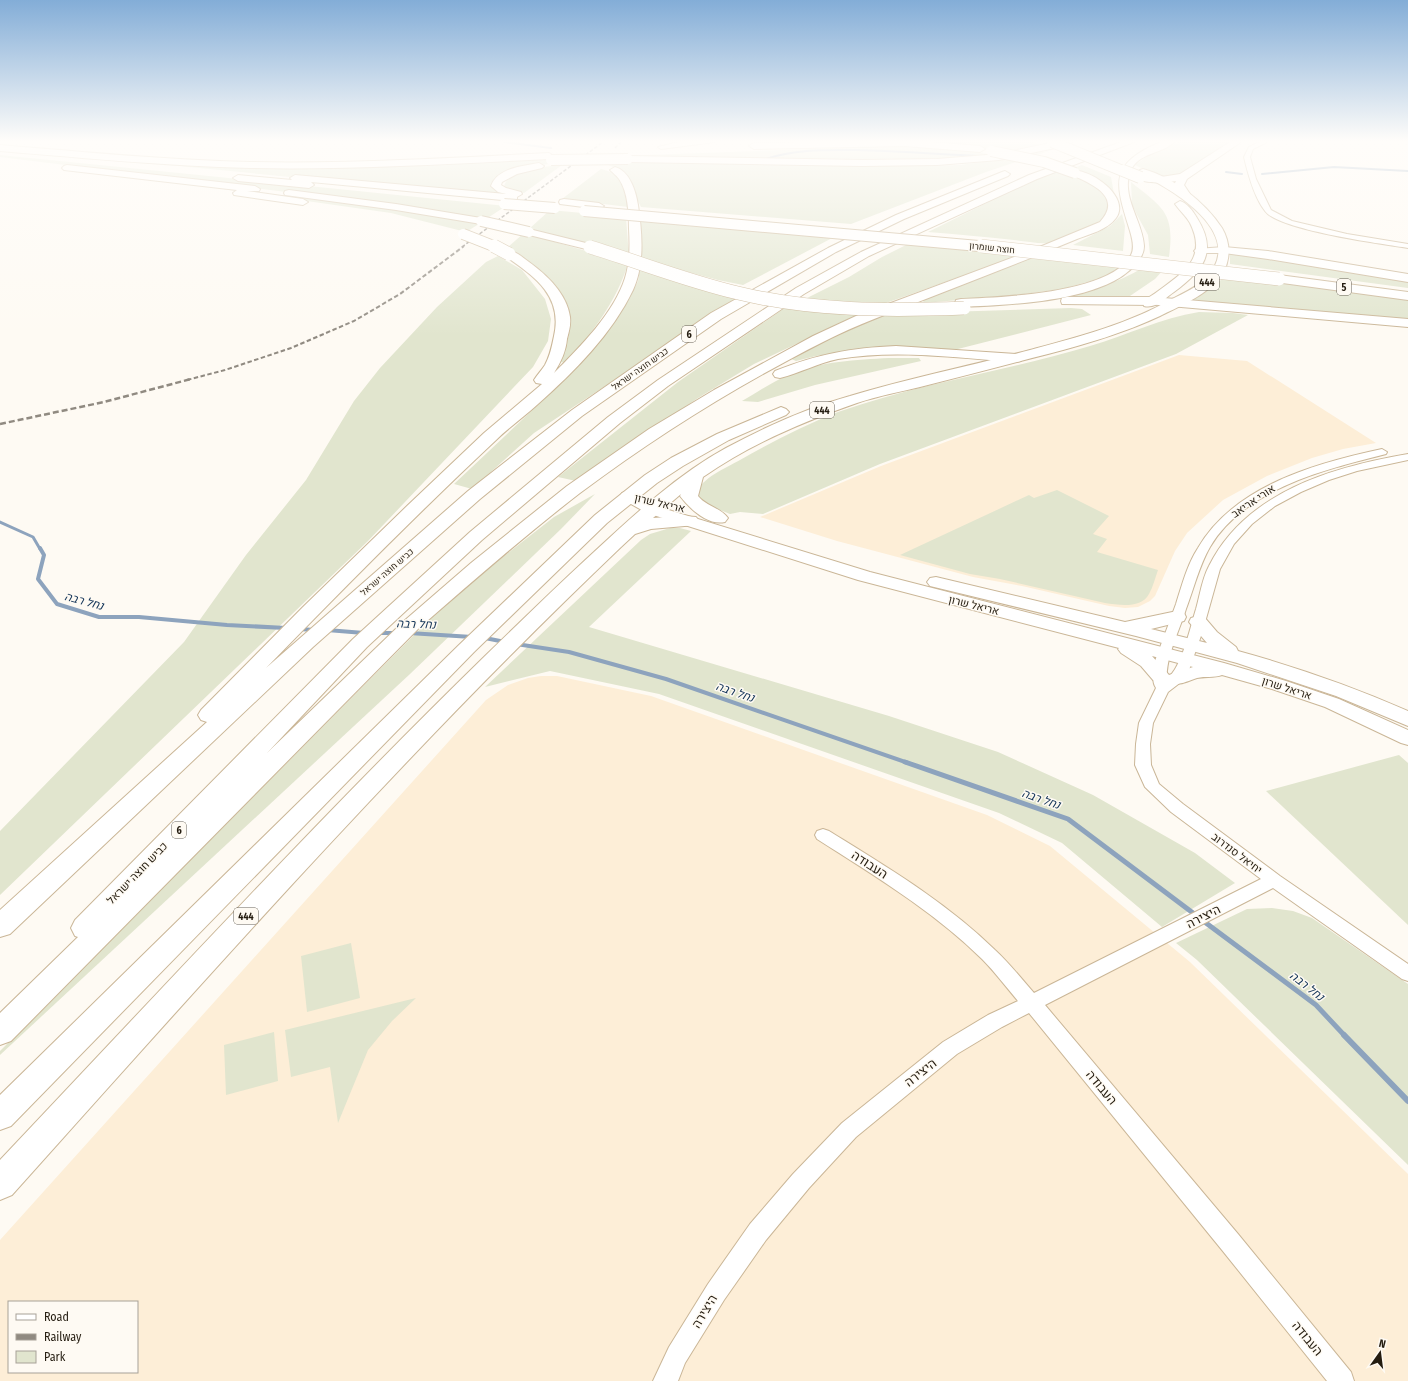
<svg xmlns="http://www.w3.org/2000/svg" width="1408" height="1381" font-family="'Fira Sans Condensed',Heebo,sans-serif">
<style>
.built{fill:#fdeed7;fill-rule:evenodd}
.green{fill:#e1e5ce}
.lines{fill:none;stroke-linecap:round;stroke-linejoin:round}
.stream-far4{stroke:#8da3bd;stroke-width:2}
.stream-far3{stroke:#8da3bd;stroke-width:3}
.stream-far2{stroke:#8da3bd;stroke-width:4}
.stream-far1{stroke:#8da3bd;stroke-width:5}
.stream{stroke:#8da3bd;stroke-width:6}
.minor-casing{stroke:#cab697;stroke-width:2}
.secondary-casing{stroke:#cab697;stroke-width:2}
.primary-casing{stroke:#cab697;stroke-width:2}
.trunk-casing{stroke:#cab697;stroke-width:2}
.motorway-casing{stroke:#cab697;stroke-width:2}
.minor{fill:#fff;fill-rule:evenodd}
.secondary{fill:#fff;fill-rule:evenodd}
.primary{fill:#fff;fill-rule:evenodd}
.trunk{fill:#fff;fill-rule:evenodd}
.motorway{fill:#fff;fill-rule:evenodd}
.rail-far2{stroke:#908a81;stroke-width:1.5;stroke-dasharray:3.5 2;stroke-linecap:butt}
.rail-far1{stroke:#908a81;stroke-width:2;stroke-dasharray:4.5 2.5;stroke-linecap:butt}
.rail{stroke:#908a81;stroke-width:2.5;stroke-dasharray:6 3;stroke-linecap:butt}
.primary-bridge-casing{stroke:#cab697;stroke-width:12;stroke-linecap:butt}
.motorway-bridge-far1-casing{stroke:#cab697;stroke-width:12;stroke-linecap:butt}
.motorway-bridge-casing{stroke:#cab697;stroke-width:14;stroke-linecap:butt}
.primary-bridge{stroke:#fff;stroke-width:10}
.motorway-bridge-far1{stroke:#fff;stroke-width:10}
.motorway-bridge{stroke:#fff;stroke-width:13}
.labels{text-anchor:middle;stroke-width:3;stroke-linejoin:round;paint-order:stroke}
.far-street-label{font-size:9px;fill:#241c10;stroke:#fefaf3}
.shield{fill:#fefaf3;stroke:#655f54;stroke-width:1}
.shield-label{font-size:10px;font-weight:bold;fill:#241c10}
.street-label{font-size:11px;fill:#241c10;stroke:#fefaf3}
.water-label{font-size:12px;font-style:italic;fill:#123357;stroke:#fefaf3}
.near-street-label{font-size:13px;fill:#241c10;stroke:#fefaf3}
</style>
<rect width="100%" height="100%" fill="#fefaf3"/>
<g class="built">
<path d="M1179,355L1247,361L1376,443L1343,449L1312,458L1267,476L1223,500L1187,533L1175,551L1155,596L1150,601L1138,607L1125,608L1109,606L1022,586L973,577L837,541L760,517L881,466Z"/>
<path d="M541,676H557L651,696L987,815L1050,846L1190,962L1408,1174V1381H0V1240L486,700L508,685L528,678ZM9,1302H137V1372H9Z"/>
</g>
<g class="green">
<path d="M905,142H1033L1041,146L1010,153L996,149L942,144Z"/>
<path d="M1179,142H1230L1179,176L1159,177L1135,165L1153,152Z"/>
<path d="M891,146L956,149L994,155L956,159L901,161L591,157Z"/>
<path d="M1049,151L986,172L851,224L641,207L633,191L630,179L624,171L608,165L613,161L647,163L899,166L960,165L989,161Z"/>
<path d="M0,155L506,206L486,219L351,200L0,157Z"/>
<path d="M66,155L235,166L572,157L564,162L526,167L497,176L491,184L494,189L513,195L352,183Z"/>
<path d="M562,165L524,193L510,190L504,187C507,168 547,167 562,165Z"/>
<path d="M1082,165L1111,177L1114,194L1101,182L1071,169Z"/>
<path d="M601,169C622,173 623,188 628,207L562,199Z"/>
<path d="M1059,170C1095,182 1139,208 1079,232C1070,235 1059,242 1050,243C1038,244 1025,241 1014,240C985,237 957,234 928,232L1039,177Z"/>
<path d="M1131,182C1163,208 1175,212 1169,257L1150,254L1148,235L1137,215L1132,204Z"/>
<path d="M209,187L381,207L479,224L466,232L391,213Z"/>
<path d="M550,210L626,217L629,257L584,243L529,229Z"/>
<path d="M1122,214L1125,226L1123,251L1073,245L1110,226Z"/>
<path d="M638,218L836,236L743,285L718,280L640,259Z"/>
<path d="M524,233L628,263C617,302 592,331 568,363L559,362C590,300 550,283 507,248Z"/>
<path d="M910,243L1027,253L886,303L803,300L849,277L882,257Z"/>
<path d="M1230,252L1408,281V288L1230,264Z"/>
<path d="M1040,254L1125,264L1109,276L1062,289L1008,296L923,303L924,298Z"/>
<path d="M498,256L522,270L545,299L551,319L548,341L533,367L368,541L0,895V831L184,642L246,555L306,480L354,401L380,368L437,307L486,262Z"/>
<path d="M1144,267L1165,268L1155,279L1127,298L1065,299L1058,296C1093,289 1114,285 1144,267Z"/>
<path d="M640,268L740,297L534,433L472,489L454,484L559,385L596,346L629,298L638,281Z"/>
<path d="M1223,275L1408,298V322L1183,302L1221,280Z"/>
<path d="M789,305L872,312L815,335L754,364L698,398L576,481L558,477L678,382Z"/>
<path d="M1071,308L1082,309L1091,315L950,351L862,349L816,356L796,361L789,358L881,314Z"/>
<path d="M1199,312L1233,313L1248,315L1176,354L880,464L763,514L740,512L730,514L705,504L696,494C701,478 726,468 740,460C772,442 804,425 838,412C920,383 1007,371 1090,346C1127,335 1161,318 1199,312Z"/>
<path d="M889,358H919L921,361L815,385L758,402L742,401C758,392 773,381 791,374C821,361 856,360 889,358Z"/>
<path d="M1057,490L1109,516L1093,534L1107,539L1097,552L1158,570C1155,578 1153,587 1149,594C1141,609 1119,605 1105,603L1000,579L970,574L900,555L1029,495L1034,498Z"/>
<path d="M595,494L561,529L410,674L0,1055V1051L436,613L499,560L554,517Z"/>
<path d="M670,528H680L691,531L589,627L889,716L998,752L1093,795L1195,853L1235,883L1162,927L1062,843L999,813L659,694L550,671L485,687L641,540L650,534Z"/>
<path d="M1399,755L1408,763V925L1266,791Z"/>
<path d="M1272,908L1293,911L1312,918L1408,984V1165L1197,960L1176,943L1247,909Z"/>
<path d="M351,943L360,998L307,1012L301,956Z"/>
<path d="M416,998L392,1021L368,1050L338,1123L330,1067L291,1077L285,1030Z"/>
<path d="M274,1032L278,1081L226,1095L224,1045Z"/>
</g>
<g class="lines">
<g class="stream-far4">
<path d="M504,142L551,148"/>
<path d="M766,159C795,149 826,150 856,150C897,151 937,154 978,156"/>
<path d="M1226,172L1242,174"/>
<path d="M1262,174L1334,167L1408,171"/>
</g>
<path class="stream-far3" d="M0,522L33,537L40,549"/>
<g class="stream-far2">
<path d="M40,548L44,555L38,579L57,604L99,617H139L227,625L286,628"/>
<path d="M299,629L314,630"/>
<path d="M327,630L364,633"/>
<path d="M377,633H396"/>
<path d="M409,633L472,637"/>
<path d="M485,638L505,642"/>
<path d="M516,644L569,652L666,679L908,763"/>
</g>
<g class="stream-far1">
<path d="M905,762L1068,819L1197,916"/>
<path d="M1202,920L1316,1005L1345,1036"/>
</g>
<path class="stream" d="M1344,1035L1408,1101"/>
<defs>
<g id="minor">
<path d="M679,142H715L661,149L658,147Z"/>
<path d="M1259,142H1267L1253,149L1250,157L1256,179L1271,210L1292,221L1347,234L1408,244V248C1382,244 1278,230 1265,211C1254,197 1248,174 1244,157L1249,147Z"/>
<path d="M1382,449L1387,452L1386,454C1326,469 1244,489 1210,547C1199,566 1194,588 1186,609C1180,629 1165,659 1167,679C1182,667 1190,628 1196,609C1200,595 1202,579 1209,566C1246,492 1332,467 1408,454V460L1357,471L1329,480L1301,492L1275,506L1252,524L1234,544L1220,569L1202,633L1189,670L1181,682L1168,692L1153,723L1150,744L1151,765L1159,784L1183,804L1280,876L1408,964V981L1402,979L1273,888L1045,1005L1238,1234L1351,1372L1354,1381H1327L1222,1250L1029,1013L1002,1027L957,1054L856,1137L809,1188L766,1240L724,1300L685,1363L678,1381H653L669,1347L708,1284L750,1224L793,1174L842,1123L943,1042L988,1015L1018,1001C1006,987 995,972 982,959C933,911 875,876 817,839L815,835L817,831L823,829L829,831C887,867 946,902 995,950C1009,963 1021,978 1034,993L1261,879L1171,812L1145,787L1135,765L1136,744L1139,723L1156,688C1151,681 1154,670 1155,661C1162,642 1169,623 1176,604C1182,585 1187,565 1198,548C1234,486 1316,463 1382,449Z"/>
</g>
<g id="secondary">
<path d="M628,491L634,493L659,507L870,572L1224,663L1286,681L1339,699L1408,730V745L1401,743L1325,707L1272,689L1222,675C1214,678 1205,676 1197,678C1187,681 1180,686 1169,683L1167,680L1160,682L1153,680L1141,666L1121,653L1118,649L1119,648L858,580L647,513L622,499L620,496L622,493ZM1152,656L1193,667L1169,675Z"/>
<path d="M936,577L1125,622L1177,611L1184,613L1186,617L1184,621L1151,629L1207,643L1189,622L1191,618L1198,616L1205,618L1217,632L1236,647L1238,651C1296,667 1353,687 1408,711V726L1336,696L1237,663L1136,636L930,586L927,582L930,578Z"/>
</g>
<g id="primary">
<path d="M1143,169C1173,177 1205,202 1222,228C1233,247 1230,268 1215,283C1200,298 1178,307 1160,316C1124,333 1086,344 1048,354C1005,365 963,376 920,387C899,392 878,396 857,403C803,422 750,444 703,477L698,496C706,506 721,508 728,518L725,522C708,526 690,509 680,496L681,494L653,518L683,516L696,517L699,521L696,525L651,529L635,534L621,547C406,752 210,974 12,1195L0,1200V1160C160,991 318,819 484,657C521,621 557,586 594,552C635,514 677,475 726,448C765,427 807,408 850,396C909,378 970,366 1030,350C1078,337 1128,324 1172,299C1184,293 1198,287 1207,277C1247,233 1172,189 1140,174L1138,172L1140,170Z"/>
<path d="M1180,201C1187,203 1193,211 1197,218C1219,253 1202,271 1174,292C1165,298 1156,309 1144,306L1143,303L1144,300C1152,296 1158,291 1165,286C1188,269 1206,255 1190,223C1186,216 1180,211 1175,204Z"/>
<path d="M781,407L786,409L789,412L786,415L729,440L683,466L657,483L607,523L474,652L11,1126L0,1130V1095L460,644L595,515L645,475L671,458L717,434Z"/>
</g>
<g id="trunk">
<path d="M1224,247L1268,251L1408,274V282L1268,259L1224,253H1196L1194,251L1196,249Z"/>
<path d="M1152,297L1408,319V327L1147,304L1146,301L1147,298Z"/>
</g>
<g id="motorway">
<path d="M805,142H930L980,146L985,149L980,152L905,146L754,149L749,146L754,143Z"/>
<path d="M1055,142H1073L1069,145L999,160L937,165L862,166L628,162L623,159L628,156L862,160L937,159L999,154Z"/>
<path d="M1121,142H1134L1037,179L869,256L804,294L668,386L620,423L482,540L367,647L267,753L404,621L471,563L567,486L649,429L714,390L813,336L856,316L1025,253L1100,222C1123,197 1092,184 1072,175L1070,173L1072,171C1090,168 1131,197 1116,218C1107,230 1090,234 1077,239C1029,259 980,278 931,297C895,311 858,324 823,342C738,385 656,436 580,493C524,536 471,583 418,629L11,1041L0,1045V1013L78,937L75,936L71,928L75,920L353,639L470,532L608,417L658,380L796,288L861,252L1029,175Z"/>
<path d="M1161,142H1174C1163,154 1138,152 1130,172C1121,197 1143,222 1144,246C1144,254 1140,259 1135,265C1103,302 1008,305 961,307L956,306L955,303L956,300L961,299C1001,297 1110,294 1131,255C1135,248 1132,238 1130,231C1115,183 1108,164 1161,142Z"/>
<path d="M1230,142H1241L1187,179L1184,185L1190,194L1189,196H1181L1174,185L1176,181C1166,182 1144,185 1136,177L1141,174L1161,177L1180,174Z"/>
<path d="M0,145C83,152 167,160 250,162C350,164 449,158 549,153L554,156L549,159C449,164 350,170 250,168C167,166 83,158 0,151Z"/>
<path d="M539,163L544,166L542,168L517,174L502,182L501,185L506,188L521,192L522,194L517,197V200L513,201L311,182L314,185L309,188L238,181L233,178L238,175L292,180L290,178L295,175L506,194L498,192L491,186C497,168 523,166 539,163Z"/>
<path d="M67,165L255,186L260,189L259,191H247L303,199L308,202L303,205L234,195L233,193L237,190L64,170L62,168L64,166Z"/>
<path d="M615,167C630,171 636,192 638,205C642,232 645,264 633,290C612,334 574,372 538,404C524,417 508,428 495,441C417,514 341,591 266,668L468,491L572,410L711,313L828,248L896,215L1002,172L1005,171L1010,174L1008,176L904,219L836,252L721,319L582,416L480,499L313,647L10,934L0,937V910L207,722L201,720L198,715L201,710L303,607L407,506L484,433L542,384L536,383L534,380C537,375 541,371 545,365C550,356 552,346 554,336C563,296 535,277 505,256L503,254L505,252C514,249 522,257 529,262C547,275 567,294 570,317C571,325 569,331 567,339C566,351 561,362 554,373C580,347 614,313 625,278C630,262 630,245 629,229C629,213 628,192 619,179C616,175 613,173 610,170Z"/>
<path d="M289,190L396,204L481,218L486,221L481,224L396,210L285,195L284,193L285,191Z"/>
<path d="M564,199L599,203L604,206L599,209L560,204L559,202L560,200Z"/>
<path d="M529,229L594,245L596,247L594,249L590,250L525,234L523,232L525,230Z"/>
<path d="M1279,275L1408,292V300L1275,282L1273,279L1275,276Z"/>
<path d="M1067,297H1152L1157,298L1158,301L1157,304L1152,305L1062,304L1061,301L1062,298Z"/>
<path d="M896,346L1016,354L1021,355L1023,358L1021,361L1016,362C957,358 897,349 838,359C818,363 800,373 780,378L775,377L773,374L775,371C817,354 851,348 896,346Z"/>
</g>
</defs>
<use href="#minor" class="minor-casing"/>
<use href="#secondary" class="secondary-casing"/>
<use href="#primary" class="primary-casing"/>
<use href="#trunk" class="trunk-casing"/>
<use href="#motorway" class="motorway-casing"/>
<use href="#minor" class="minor"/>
<use href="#secondary" class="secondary"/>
<use href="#primary" class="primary"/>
<use href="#trunk" class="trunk"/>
<use href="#motorway" class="motorway"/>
<g class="rail-far2">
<path d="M615,148L621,142"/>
<path d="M462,247L603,142"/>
</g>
<path class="rail-far1" d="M187,380L225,370L291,348L354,321L400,294L464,246"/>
<path class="rail" d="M0,424L104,402L191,379"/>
<defs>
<path id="primary-bridge" d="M1052,142L1140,178"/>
<g id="motorway-bridge-far1">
<path d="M991,151L1044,162L1075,173"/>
<path d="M551,160L628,159"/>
<path d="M1123,170L1141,177"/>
<path d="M504,204L555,208"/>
<path d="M584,211L990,247"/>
<path d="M481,221L529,232"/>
<path d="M463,234L496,247"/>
</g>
<g id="motorway-bridge">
<path d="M494,246L509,254"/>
<path d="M981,246L1279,279"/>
<path d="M590,247C639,262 687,281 738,293C812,311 889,311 964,308"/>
</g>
</defs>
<use href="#primary-bridge" class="primary-bridge-casing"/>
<use href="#motorway-bridge-far1" class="motorway-bridge-far1-casing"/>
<use href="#motorway-bridge" class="motorway-bridge-casing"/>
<use href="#primary-bridge" class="primary-bridge"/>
<use href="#motorway-bridge-far1" class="motorway-bridge-far1"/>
<use href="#motorway-bridge" class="motorway-bridge"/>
</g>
<linearGradient id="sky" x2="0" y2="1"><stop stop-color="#83add7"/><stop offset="0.42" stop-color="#fffdfa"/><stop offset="1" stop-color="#fffdfa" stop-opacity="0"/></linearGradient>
<rect width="1408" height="336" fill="url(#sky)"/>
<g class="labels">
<g class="far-street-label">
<text transform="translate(992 248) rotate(6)" y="3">חוצה שומרון</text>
<text transform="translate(640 369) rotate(-35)" y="3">כביש חוצה ישראל</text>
<text transform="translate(387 572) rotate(-41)" y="3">כביש חוצה ישראל</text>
</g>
<g class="shield">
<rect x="1195" y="274" width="24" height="16" rx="3"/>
<rect x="1337" y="279" width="14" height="16" rx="3"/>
<rect x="682" y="326" width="14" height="16" rx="3"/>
<rect x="810" y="402" width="24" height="16" rx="3"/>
<rect x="172" y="822" width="14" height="16" rx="3"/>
<rect x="234" y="908" width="24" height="16" rx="3"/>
</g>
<g class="shield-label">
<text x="1207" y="286">444</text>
<text x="1344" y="291">5</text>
<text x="689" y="338">6</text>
<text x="822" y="414">444</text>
<text x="179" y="834">6</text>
<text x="246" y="920">444</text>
</g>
<g class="street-label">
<text transform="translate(1253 501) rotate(-34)" y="4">אורי אריאב</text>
<text transform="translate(660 503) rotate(13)" y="4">אריאל שרון</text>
<text transform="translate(974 605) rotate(14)" y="4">אריאל שרון</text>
<text transform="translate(1287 688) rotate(18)" y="4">אריאל שרון</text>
<text transform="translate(1237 853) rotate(37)" y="4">יחיאל סנדרוב</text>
<text transform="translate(137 873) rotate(-46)" y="4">כביש חוצה ישראל</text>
</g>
<g class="water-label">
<text transform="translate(84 601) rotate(15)" y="4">נחל רבה</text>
<text transform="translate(416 624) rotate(2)" y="4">נחל רבה</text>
<text transform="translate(735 692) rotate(19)" y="4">נחל רבה</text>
<text transform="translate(1041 799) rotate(19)" y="4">נחל רבה</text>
<text transform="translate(1307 986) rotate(38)" y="4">נחל רבה</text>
</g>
<g class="near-street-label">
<text transform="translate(870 864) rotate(33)" y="5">העבודה</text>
<text transform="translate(1203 916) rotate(-27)" y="5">היצירה</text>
<text transform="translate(920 1072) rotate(-38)" y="5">היצירה</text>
<text transform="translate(1102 1087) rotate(50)" y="5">העבודה</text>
<text transform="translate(704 1311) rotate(-59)" y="5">היצירה</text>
<text transform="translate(1308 1338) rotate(51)" y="5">העבודה</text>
</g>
</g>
<rect x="8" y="1301" width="130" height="72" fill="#fefaf3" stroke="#a7a198"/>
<rect x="16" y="1314" width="20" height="6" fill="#ffffff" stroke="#a7a198"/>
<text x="44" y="1321" font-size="12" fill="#241c10">Road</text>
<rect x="16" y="1334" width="20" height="6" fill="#908a81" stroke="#a7a198"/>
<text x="44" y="1341" font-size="12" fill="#241c10">Railway</text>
<rect x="16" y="1351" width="20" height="12" fill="#e1e5ce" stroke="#a7a198"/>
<text x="44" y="1361" font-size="12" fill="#241c10">Park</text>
<g transform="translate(1380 1353) rotate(14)" stroke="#fefaf3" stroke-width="3" paint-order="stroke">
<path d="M0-3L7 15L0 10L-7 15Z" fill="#241c10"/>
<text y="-6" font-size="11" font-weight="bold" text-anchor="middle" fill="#241c10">N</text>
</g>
</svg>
